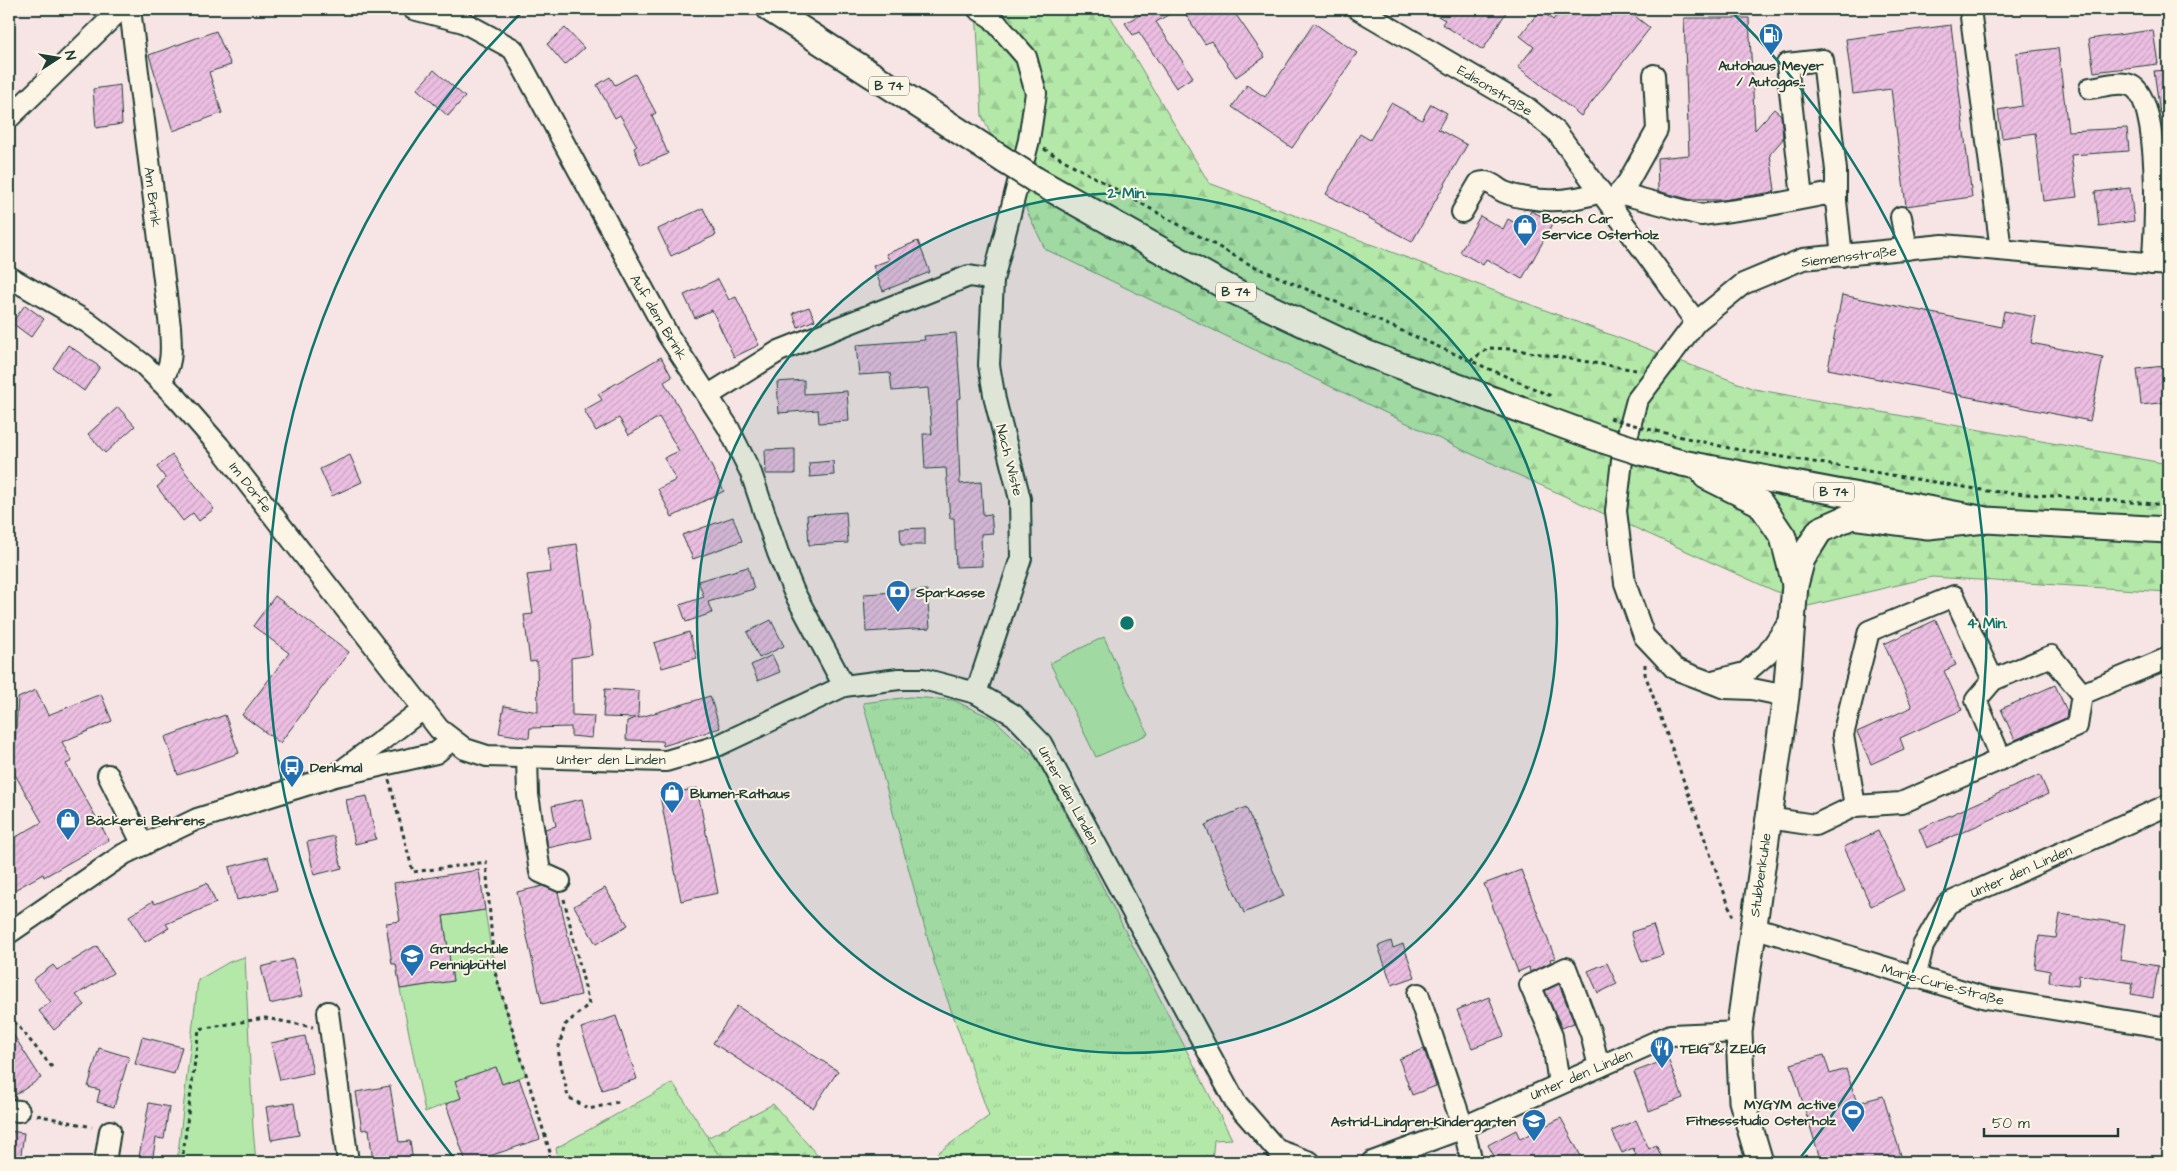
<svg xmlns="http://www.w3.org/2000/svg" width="2177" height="1171" font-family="'Architects Daughter',sans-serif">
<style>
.grass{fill:url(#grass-tufts);stroke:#6a926e}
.forest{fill:url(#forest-firs);stroke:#6a926e}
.park{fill:#b4e8a9;stroke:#6a926e}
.building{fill:url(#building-hatch);stroke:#1f3d34}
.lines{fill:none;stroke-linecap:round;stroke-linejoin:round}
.minor-casing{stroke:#1f3d34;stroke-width:24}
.major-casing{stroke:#1f3d34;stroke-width:29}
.path{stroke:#1f3d34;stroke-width:3;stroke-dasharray:4 4;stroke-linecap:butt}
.minor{stroke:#fcf5e5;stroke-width:20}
.major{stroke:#fcf5e5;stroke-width:25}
.major-bridge-casing{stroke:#1f3d34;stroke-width:29;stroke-linecap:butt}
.path-bridge{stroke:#1f3d34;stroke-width:3;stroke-dasharray:4 4;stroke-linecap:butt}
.major-bridge{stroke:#fcf5e5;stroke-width:25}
.ring{fill:none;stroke:#0f766e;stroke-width:2.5}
.labels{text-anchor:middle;stroke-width:4;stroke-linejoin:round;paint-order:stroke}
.shield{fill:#fcf5e5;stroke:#617469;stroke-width:1}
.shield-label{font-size:12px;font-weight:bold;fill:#1f3d34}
.poi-label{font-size:14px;font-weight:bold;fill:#1f3d34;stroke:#fcf5e5;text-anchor:start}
.street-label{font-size:14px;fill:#1f3d34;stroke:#fcf5e5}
.centre{fill:#0f766e;stroke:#fcf5e5;stroke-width:2.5}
.ring-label{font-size:15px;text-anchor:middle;font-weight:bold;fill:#0f766e;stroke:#fcf5e5;stroke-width:4;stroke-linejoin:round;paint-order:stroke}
</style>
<defs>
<pattern id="grass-tufts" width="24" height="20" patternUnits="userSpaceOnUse" patternTransform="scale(1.25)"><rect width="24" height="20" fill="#b4e8a9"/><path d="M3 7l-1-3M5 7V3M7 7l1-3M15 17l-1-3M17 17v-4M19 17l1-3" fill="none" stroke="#9ac892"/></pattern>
<pattern id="forest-firs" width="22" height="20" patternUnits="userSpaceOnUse" patternTransform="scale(1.25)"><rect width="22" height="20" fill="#b4e8a9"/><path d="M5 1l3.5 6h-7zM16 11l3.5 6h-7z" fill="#9ac892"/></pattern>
<pattern id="building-hatch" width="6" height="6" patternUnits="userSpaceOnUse" patternTransform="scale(1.25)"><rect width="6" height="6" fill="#ecbee2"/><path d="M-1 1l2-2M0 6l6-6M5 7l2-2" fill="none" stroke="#caa4c2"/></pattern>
</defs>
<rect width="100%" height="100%" fill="#f7e4e4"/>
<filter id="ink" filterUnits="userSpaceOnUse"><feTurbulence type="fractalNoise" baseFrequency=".02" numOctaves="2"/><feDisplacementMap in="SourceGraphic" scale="10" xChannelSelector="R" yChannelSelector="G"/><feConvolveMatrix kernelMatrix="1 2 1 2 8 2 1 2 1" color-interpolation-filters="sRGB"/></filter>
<g filter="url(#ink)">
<g class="grass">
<path d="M910,697L953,700L994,719L1037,759L1232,1139L1214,1140L1212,1162H925L989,1116L935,965L863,703Z"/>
<path d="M673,1083L724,1162H559L556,1148Z"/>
</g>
<g class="forest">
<path d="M976,9H1106L1209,183L1754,389L2168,464V592L1932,577L1808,606L1465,451L1045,249L982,116Z"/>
<path d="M773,1104L823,1162H724L707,1138Z"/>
</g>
<g class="park">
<path d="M1104,637L1148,734L1096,757L1050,663Z"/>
<path d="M485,910L494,969L526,1075L502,1084L496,1067L461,1098L425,1112L400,989L453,981L443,916Z"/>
<path d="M245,957L253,1129L256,1162H177L198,980L231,961Z"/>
</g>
<g class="building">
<path d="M1150,9H1178L1156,22L1193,77L1176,88L1139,32L1133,35L1125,23Z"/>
<path d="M1182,9H1232L1265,57L1236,77L1211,41L1205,44Z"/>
<path d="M1426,9H1508L1483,50L1442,24L1445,20Z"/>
<path d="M1561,9H1641L1635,16L1650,28L1581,116L1518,67L1534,47L1520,36L1540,10L1553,20Z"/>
<path d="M1684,18H1749L1755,130L1774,109L1781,115L1783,139L1770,154L1775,190L1773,192L1723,200H1692L1658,191L1657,158L1689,155Z"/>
<path d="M1314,23L1357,53L1292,148L1232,107L1247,85L1265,97Z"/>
<path d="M1951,25L1972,197L1906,206L1891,89L1853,94L1846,39Z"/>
<path d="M565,28L584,48L565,65L547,44Z"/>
<path d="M2153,30L2158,64L2094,72L2089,39Z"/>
<path d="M216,31L231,65L209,72L222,113L173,131L149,55Z"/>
<path d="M2058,48L2068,131L2127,128L2129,151L2071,155L2077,197L2043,201L2035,133L2002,138L1998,110L2022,106L2016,53Z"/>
<path d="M434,70L465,97L448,116L417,89Z"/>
<path d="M2168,70V113H2160L2154,71Z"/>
<path d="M635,74L656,113L652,115L668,154L641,165L634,148L637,146L620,115L615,118L597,85L610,77L615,85Z"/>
<path d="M120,85L122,124L96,128L93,89Z"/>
<path d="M1391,103L1422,120L1431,104L1447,113L1438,129L1467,145L1412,242L1326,194L1360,134L1370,140Z"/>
<path d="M2130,188L2134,221L2099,226L2095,192Z"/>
<path d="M703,208L716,235L671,256L658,229Z"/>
<path d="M1531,211L1554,222L1522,279L1486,259L1483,265L1460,252L1480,216L1503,229L1508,219L1522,227Z"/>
<path d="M918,241L930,272L883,291L873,266L889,260L886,254Z"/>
<path d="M718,279L729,300L736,297L759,345L734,357L712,310L695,318L684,295Z"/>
<path d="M1842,295L2001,327L2004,311L2036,317L2031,343L2103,357L2090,421L1828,369Z"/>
<path d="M25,305L44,319L31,337L12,323Z"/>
<path d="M809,307L815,320L798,327L793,313Z"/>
<path d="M956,333L961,398L957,399L960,484L981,482L983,515L991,514L993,533L981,534L982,566L956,567L954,518H950L946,468L925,469L923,434H932L928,388L892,391L890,373L859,375L856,345L925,340L924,336Z"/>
<path d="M68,345L100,367L84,391L53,368Z"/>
<path d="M661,357L672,377L664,382L695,434L724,491L672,517L658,489L676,480L664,458L679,451L659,417L629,435L619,418L596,431L584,410L602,400L598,394Z"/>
<path d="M2164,366L2168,402L2141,405L2137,369Z"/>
<path d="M804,380V394L847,391L849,421L819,423L818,410L779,413L777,382Z"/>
<path d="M118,407L135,426L105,453L88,434Z"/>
<path d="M795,449V474H766L765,450Z"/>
<path d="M172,455L214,509L199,521L193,513L183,521L157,487L166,479L157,467Z"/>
<path d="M350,455L362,482L332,496L320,469Z"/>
<path d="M833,461L834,475L810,477L809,463Z"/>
<path d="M846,512L848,543L809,545L807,515Z"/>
<path d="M733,517L742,541L693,559L682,535Z"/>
<path d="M925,528V545H901L900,529Z"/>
<path d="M577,544L592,655L571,658L572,715L594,716L592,738L571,736V727L530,728L529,738L499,733L504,706L538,712L537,661L530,662L524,615L533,614L527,575L551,572L548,548Z"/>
<path d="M748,567L754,589L708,602L712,613L686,622L680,605L704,597L698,581Z"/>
<path d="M927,590L930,628L866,632L864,594Z"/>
<path d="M275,596L349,652L280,743L242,715L289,653L253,626Z"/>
<path d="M771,620L784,646L759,658L747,632Z"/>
<path d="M1936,620L1956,665L1944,671L1962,710L1900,738L1904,749L1871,764L1857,732L1912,707L1884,644Z"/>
<path d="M689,632L697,658L662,668L654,643Z"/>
<path d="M772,655L780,672L758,681L751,665Z"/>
<path d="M2055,685L2067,711L2066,718L2015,740L2001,709Z"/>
<path d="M605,689L639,691L638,718L710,696L720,728L663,746L662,741L626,740L627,721L636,718L603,717Z"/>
<path d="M36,690L48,715L101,694L112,721L62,742L72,761L66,764L109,840L44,877L43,874L9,893V841L42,822L13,771L18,698Z"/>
<path d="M225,715L239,753L178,775L165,737Z"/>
<path d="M2040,775L2048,794L1927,848L1919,829Z"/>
<path d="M697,788L718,893L681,901L660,796Z"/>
<path d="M367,796L376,839L355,844L346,800Z"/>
<path d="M582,799L591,838L548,848L545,829L556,826L552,806Z"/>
<path d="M1246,807L1284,896L1244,913L1205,825Z"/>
<path d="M1878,831L1904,890L1871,906L1844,847Z"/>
<path d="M334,836L342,868L314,875L307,842Z"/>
<path d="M268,857L277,890L237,900L229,867Z"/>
<path d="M479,870L485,910L443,916L453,981L400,989L396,964H392L386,923L400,921L394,883Z"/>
<path d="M1521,870L1555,958L1550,959L1551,962L1530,972L1529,967L1518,972L1484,884Z"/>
<path d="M207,883L216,903L166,924L169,928L145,942L129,916L153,901L155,904Z"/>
<path d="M543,886L558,892L581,995L542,1004L517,892Z"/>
<path d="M605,888L628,925L596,944L574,906Z"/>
<path d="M2060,914L2125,924L2120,960L2158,966L2153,998L2131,994L2133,983L2079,975L2078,986L2049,982L2050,971L2035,968L2039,936L2056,938Z"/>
<path d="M1653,925L1663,955L1642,962L1631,932Z"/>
<path d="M1391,941L1393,948L1403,944L1415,977L1392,985L1378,946Z"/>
<path d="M97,946L113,973L76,995L85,1005L54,1030L39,1011L51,1002L33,980L53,965L57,970Z"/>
<path d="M293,959L302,996L270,1004L261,967Z"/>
<path d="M1607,963L1617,984L1598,993L1588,971Z"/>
<path d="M1559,984L1574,1023L1562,1028L1545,991Z"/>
<path d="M1489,997L1504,1036L1472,1048L1457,1010Z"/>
<path d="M737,1006L838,1071L813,1108L713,1043Z"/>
<path d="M616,1016L637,1079L602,1090L581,1028Z"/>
<path d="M9,1028L41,1078L14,1096L9,1087Z"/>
<path d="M305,1036L313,1073L280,1080L271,1043Z"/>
<path d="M142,1037L182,1047L174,1074L135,1064Z"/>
<path d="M99,1048L129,1057L114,1107L97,1102L100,1090L88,1087Z"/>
<path d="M1424,1049L1436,1086L1412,1095L1399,1059Z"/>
<path d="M1824,1055L1830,1074L1846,1069L1857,1103L1883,1096L1903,1162H1821L1791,1064Z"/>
<path d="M1668,1059L1683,1098L1649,1111L1634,1072Z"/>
<path d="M496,1067L502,1084L519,1078L540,1139L472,1162H466L446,1104L461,1098L455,1081Z"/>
<path d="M390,1086L399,1142L410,1141L413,1162H373L369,1129L362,1130L356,1092Z"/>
<path d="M149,1103L169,1107L164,1139L156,1138L152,1162H138Z"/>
<path d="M294,1103L299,1135L271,1140L266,1107Z"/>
<path d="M1561,1118L1584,1162H1497L1488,1145L1516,1130L1520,1139Z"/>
<path d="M1636,1120L1649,1149L1656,1145L1664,1162H1620L1636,1155L1633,1148L1622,1153L1612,1131Z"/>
<path d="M9,1131L24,1133L20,1162H9Z"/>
</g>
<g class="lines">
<defs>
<g id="minor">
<path d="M130,9L170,327C171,346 174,366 160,381"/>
<path d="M413,9L463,22L513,49L668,335L728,427L751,473L778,553L794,592L844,686"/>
<path d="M1358,9L1526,107L1556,131L1696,322"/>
<path d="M1970,9L2001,250"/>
<path d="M2090,88C2102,87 2120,80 2132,86C2161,101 2156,233 2152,264"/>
<path d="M9,118L121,9"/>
<path d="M1619,193L1701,215L1765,206L1827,194L1836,201L1842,256"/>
<path d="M1802,198L1787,64L1823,60L1836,170V201"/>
<path d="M1611,204L1628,182L1657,130L1654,75"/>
<path d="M1462,212L1479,183C1490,179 1495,188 1504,192C1511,195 1519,197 1527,198C1553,203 1576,200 1601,192"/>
<path d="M1901,217L1907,249"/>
<path d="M9,277L87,322L144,365L177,398L219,446L439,729L465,749L487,756L666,761L717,746L844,686L899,679H923L976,693L1014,715L1041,743L1236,1103L1277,1150L1310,1162"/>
<path d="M709,395L779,351L969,276L993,280"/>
<path d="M1993,680L1976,700L2001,759"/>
<path d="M1713,681L1745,673L1767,654L1792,618"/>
<path d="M976,693L1021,558L1020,499L995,400L989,365L993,280L1029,140L1036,93L1026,57L992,18L978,9"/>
<path d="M1786,696L1752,689L1725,688L1675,669L1644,636L1625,583L1616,511L1623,452L1637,400L1696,322L1743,284L1803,259L1943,245L2168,265"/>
<path d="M527,758L528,795L540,872L560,881"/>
<path d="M340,772L423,709"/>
<path d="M108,775L143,845"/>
<path d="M1855,806L1843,735L1869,631L1954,596L1993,680L2051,656L2082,694"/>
<path d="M1768,818L1815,825L1855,806L1901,803L2077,726L2082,694L2168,658"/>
<path d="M1753,927L1986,998L2168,1028"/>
<path d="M9,933L124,854L197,819L335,776L436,753L452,740"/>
<path d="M1915,978L1923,946L1947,904L2168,805"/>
<path d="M1418,994L1463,1127L1472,1162"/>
<path d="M328,1012L348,1162"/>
<path d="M1559,1084L1552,1036L1530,985L1566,968L1591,1034L1599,1067"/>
<path d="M9,1110L19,1111"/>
<path d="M105,1162L110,1131"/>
<path d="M1372,1162L1450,1133L1671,1035L1739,1032"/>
</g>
<g id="major">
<path d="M770,9L1007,162"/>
<path d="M1034,179L1234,291L1368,354L1603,440"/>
<path d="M1641,452L1682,463L1986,520L2168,530"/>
<path d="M1706,476L1760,503L1783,537L1795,584"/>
<path d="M1760,1162L1742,1101L1739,1032L1786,696L1795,585L1802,559L1820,530L1852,516L1928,526L1986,520"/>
</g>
</defs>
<use href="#minor" class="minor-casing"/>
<use href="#major" class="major-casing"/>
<g class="path">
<path d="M1044,149L1249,264L1551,396"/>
<path d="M1470,361L1489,348L1511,349L1636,370"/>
<path d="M1648,429L1729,448L1988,491L2168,505"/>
<path d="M1645,664V674L1733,917"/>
<path d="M389,780L413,872L486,862L494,969L553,1162"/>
<path d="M564,899L589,1004L565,1025L558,1050L568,1097L589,1109L622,1101"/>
<path d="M9,1015L52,1067"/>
<path d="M37,1115L92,1127"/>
<path d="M182,1162L199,1029L265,1018L313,1027"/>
</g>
<use href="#minor" class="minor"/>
<use href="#major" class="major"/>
<defs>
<g id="major-bridge">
<path d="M1007,162L1034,179"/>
<path d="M1603,440L1641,452"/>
</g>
</defs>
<use href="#major-bridge" class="major-bridge-casing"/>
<path class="path-bridge" d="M1610,418L1648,429"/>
<use href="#major-bridge" class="major-bridge"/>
</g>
</g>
<circle cx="1127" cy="623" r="430" fill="#0f766e" fill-opacity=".12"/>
<g class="ring">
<circle cx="1127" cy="623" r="430"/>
<path d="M454 1158A860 860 0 0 1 524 10M1730 10A860 860 0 0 1 1800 1158"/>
</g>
<defs>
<symbol id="fuel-pin" viewBox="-11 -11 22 30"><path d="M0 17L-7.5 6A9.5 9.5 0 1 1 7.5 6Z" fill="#1f6fb2" stroke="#fcf5e5"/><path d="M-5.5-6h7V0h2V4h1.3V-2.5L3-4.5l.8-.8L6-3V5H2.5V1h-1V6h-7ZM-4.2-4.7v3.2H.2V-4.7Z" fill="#fff"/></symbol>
<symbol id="shop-pin" viewBox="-11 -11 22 30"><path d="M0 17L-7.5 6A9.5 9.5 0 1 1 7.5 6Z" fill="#1f6fb2" stroke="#fcf5e5"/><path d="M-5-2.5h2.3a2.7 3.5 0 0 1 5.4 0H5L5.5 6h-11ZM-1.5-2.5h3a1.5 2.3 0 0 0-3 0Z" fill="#fff"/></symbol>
<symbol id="bank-pin" viewBox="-11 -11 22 30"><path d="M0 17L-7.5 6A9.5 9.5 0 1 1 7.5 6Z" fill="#1f6fb2" stroke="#fcf5e5"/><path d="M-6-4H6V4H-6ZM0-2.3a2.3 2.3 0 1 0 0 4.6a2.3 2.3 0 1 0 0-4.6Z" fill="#fff"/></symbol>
<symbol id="bus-pin" viewBox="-11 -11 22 30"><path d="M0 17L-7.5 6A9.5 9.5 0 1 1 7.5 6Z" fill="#1f6fb2" stroke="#fcf5e5"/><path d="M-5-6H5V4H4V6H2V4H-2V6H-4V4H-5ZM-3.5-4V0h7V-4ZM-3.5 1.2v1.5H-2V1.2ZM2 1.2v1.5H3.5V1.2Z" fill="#fff"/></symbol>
<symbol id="school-pin" viewBox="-11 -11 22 30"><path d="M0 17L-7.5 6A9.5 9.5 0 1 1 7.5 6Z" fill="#1f6fb2" stroke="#fcf5e5"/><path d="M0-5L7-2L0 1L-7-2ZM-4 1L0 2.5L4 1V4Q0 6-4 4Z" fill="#fff"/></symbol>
<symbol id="restaurant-pin" viewBox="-11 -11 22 30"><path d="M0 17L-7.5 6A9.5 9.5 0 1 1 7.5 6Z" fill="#1f6fb2" stroke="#fcf5e5"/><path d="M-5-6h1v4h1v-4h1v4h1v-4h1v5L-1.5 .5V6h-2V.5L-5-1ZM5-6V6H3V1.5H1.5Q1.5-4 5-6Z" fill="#fff"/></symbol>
<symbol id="stadium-pin" viewBox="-11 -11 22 30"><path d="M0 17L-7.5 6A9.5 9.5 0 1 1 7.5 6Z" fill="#1f6fb2" stroke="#fcf5e5"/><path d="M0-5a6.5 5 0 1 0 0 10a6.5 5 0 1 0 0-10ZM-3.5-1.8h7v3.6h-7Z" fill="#fff"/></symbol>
</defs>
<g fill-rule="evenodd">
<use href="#fuel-pin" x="1757" y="21" width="28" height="38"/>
<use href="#shop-pin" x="1511" y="212" width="28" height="38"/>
<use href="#bank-pin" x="884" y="578" width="28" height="38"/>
<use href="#bus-pin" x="278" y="753" width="28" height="38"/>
<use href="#shop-pin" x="658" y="779" width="28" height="38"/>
<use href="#shop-pin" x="54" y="806" width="28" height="38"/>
<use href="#school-pin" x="398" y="942" width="28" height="38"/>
<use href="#restaurant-pin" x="1648" y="1034" width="28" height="38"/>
<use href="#stadium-pin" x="1839" y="1098" width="28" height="38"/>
<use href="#school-pin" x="1520" y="1107" width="28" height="38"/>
</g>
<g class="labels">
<g class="shield">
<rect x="869" y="76.5" width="40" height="19" rx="4"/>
<rect x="1216" y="282.5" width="40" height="19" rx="4"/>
<rect x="1814" y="482.5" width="40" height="19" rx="4"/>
</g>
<g class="shield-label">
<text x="889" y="90">B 74</text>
<text x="1236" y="296">B 74</text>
<text x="1834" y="496">B 74</text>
</g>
<g class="poi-label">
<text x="1771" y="70" text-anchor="middle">Autohaus Meyer<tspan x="1771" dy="16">/ Autogas...</tspan></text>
<text x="1542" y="223">Bosch Car<tspan x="1542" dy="16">Service Osterholz</tspan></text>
<text x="916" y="597">Sparkasse</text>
<text x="310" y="772">Denkmal</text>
<text x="690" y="798">Blumen-Rathaus</text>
<text x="86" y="825">Bäckerei Behrens</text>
<text x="430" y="953">Grundschule<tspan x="430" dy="16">Pennigbüttel</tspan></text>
<text x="1680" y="1053">TEIG &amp; ZEUG</text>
<text x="1836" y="1109" text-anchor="end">MYGYM active<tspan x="1836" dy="16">Fitnessstudio Osterholz</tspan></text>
<text x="1516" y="1126" text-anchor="end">Astrid-Lindgren-Kindergarten</text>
</g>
<g class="street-label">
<text transform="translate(1495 90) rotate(31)" y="5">Edisonstraße</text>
<text transform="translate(153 197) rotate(83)" y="5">Am Brink</text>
<text transform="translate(1849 256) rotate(-7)" y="5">Siemensstraße</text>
<text transform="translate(659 317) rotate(59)" y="5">Auf dem Brink</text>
<text transform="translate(1010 460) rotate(76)" y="5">Nach Wiste</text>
<text transform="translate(251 487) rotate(52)" y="5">Im Dorfe</text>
<text x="611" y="764">Unter den Linden</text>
<text transform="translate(1069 795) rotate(61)" y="5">Unter den Linden</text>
<text transform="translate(2021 871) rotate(-24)" y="5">Unter den Linden</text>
<text transform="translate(1760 875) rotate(-82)" y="5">Stubbenkuhle</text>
<text transform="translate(1943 984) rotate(15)" y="5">Marie-Curie-Straße</text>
<text transform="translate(1581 1074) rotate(-23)" y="5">Unter den Linden</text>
</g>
</g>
<circle cx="1127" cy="623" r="8" class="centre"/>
<g class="ring-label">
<text x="1127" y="198">2 Min.</text>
<text x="1987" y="628">4 Min.</text>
</g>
<rect width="2177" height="1171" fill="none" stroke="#fcf5e5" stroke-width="30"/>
<rect x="15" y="15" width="2147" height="1141" fill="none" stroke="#1f3d34" stroke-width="2" filter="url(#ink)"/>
<g transform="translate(58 58) rotate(78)" stroke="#fcf5e5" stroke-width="4" paint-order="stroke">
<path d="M0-4L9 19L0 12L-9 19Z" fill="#1f3d34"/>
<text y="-8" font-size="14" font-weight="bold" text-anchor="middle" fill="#1f3d34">N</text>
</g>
<path d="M1984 1128v8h134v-8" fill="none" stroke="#1f3d34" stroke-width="2.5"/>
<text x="1992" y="1128" font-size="15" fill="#1f3d34" stroke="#fcf5e5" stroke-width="4" paint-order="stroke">50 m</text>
</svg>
